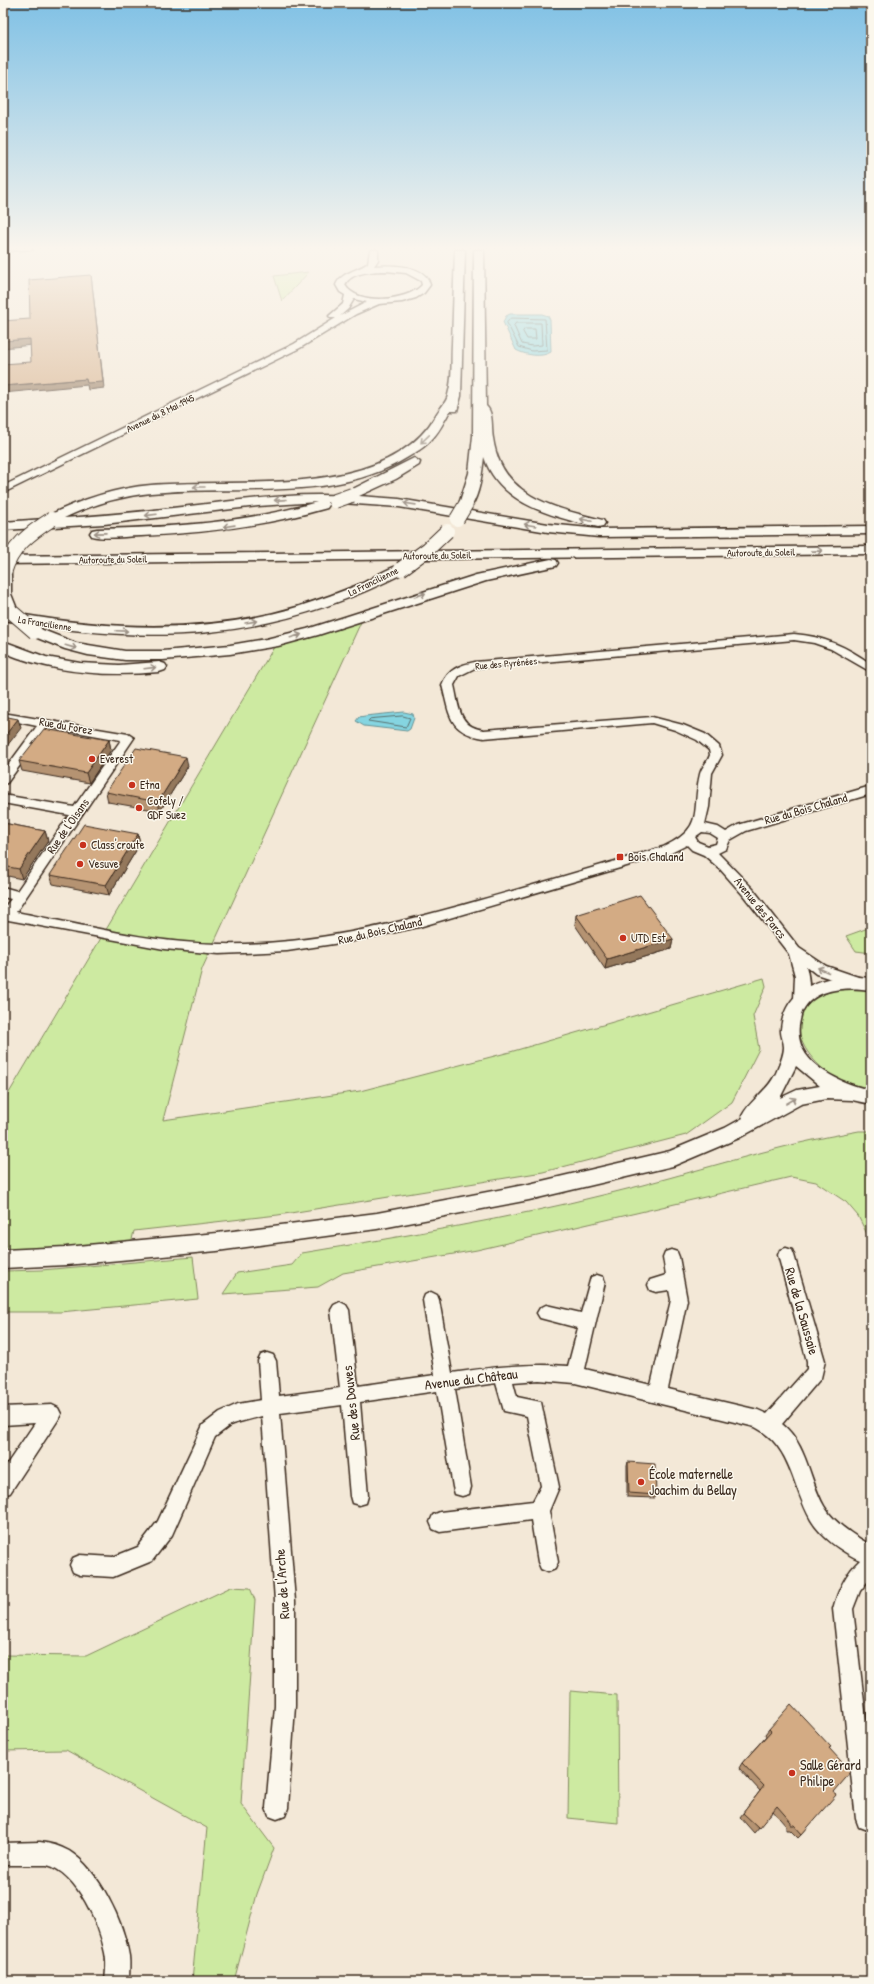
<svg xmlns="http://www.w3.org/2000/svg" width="874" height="1984" font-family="'Patrick Hand',sans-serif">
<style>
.green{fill:#cdeaa1;stroke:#848a60}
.water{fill:#85d5e1;stroke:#679193}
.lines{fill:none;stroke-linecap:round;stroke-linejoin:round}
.shore{stroke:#596e6c;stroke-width:1}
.minor-casing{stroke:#3b2a1e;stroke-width:3}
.major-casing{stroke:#3b2a1e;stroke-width:3}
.highway-casing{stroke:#3b2a1e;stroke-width:3}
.minor{fill:#fbf7ec;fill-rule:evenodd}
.major{fill:#fbf7ec;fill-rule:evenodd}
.highway{fill:#fbf7ec;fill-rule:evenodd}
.highway-bridge-casing{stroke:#3b2a1e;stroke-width:16;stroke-linecap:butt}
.highway-bridge{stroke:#fbf7ec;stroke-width:14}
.wall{fill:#b59372;stroke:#3b2a1e}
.shaded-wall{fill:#94785c;stroke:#3b2a1e}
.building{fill:#d3ab84;stroke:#3b2a1e}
.oneway{stroke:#9b9085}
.poi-dot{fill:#c8321e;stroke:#fbf7ec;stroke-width:1.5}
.labels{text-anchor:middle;stroke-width:3;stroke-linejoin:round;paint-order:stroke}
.far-street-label{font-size:10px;fill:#3b2a1e;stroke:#fbf7ec}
.street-label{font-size:12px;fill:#3b2a1e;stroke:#fbf7ec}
.poi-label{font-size:12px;fill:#3b2a1e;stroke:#fbf7ec;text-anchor:start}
.near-street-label{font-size:14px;fill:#3b2a1e;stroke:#fbf7ec}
.near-poi-label{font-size:14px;fill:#3b2a1e;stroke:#fbf7ec;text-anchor:start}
</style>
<rect width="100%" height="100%" fill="#f3e8d7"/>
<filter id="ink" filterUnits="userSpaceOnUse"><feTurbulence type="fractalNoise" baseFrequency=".025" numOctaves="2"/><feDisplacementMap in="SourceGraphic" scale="8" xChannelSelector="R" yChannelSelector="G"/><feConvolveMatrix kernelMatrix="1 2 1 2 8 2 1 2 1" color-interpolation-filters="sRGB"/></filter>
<g filter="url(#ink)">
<g class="green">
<path d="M309,272L282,301L274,276Z"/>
<path d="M361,622L202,969L163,1120L360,1091L510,1052L764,978L766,986L753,1016L759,1049L732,1102L686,1135L543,1172L278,1215L134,1231L130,1248L3,1256V1103L274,647Z"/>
<path d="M871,927V953L856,951L846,936Z"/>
<path d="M841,988L871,990V1088C858,1086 845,1083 833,1076C811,1063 783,1027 809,1004C818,995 829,992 841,988Z"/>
<path d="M859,1131H871V1254L869,1238L858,1216L846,1202L816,1182L791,1177L477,1250L343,1273L318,1287L223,1294L237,1273L292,1265L302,1253C404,1236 507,1219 607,1194C691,1174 774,1145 859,1131Z"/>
<path d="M193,1257L198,1299L60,1312H3V1271L41,1270Z"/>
<path d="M231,1587L250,1588L255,1600L241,1804L274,1848L257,1894L234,1981H192L207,1828L66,1750L3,1751V1655L86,1656Z"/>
<path d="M570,1691L617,1695L618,1823L568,1818Z"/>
</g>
<g class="water">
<path d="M510,314H542L548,316L550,320L551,352C542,358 525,355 516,350L503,322L506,316Z"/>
<path d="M404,712L413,714L414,718L410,729L407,731L364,726L356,721L359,717L365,716Z"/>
</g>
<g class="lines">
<g class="shore">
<path d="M511,318L545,319L547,350L532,351L519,347L507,323Z"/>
<path d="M516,323H541L542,345L532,346L522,344L514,326Z"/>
<path d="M525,329H535L536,339H527L523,332Z"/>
<path d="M403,716L410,718L406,727L368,721L370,719Z"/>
</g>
<defs>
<g id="minor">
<path d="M794,634C824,636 847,647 871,664V672L831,649L814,643L794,640L475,668L459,676L454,685C459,706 458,727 484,730L652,717L683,725L705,734L719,746L722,755L712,773L709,807L705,824L718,827L726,832L738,825L871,786V794L746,831L730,840L726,849L718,853L753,889L799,948L826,966L861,978L863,982L861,986L856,987L816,974L806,966C809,977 811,993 806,1003L801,1004L796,1003L794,999L795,976L789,954L743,895L720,869L704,855L692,850L687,845L671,853L419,927L353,941L287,951L219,954L164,949L3,919V909L11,899L3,897V887L17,891L69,815L3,803V795L74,807L121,740L48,727L7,783L3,784V772L37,726L3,719V713L128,734L134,738L16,912C83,925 151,943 219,944C307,946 393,925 477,901C539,884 601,865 663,847C706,827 691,812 700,774C702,766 708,762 710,755L709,750L697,740L675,730L652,723L484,738C448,732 450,715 442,685C448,669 460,665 475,662ZM702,832L710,833L718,838L716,844L708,846L698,842L695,837Z"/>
<path d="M786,1248L792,1250L794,1255L825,1361L821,1378L782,1424C807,1444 809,1480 824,1506C834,1523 854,1536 871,1545V1577L860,1591L853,1609L871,1761V1828L867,1830L859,1827L856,1819L833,1609C838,1590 846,1573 860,1560C842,1552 821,1537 811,1520C792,1487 792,1446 755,1427L575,1383L539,1380L513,1382L517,1397L541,1402L559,1487L549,1511L558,1562L555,1569L548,1572L541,1569L538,1562L531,1520L440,1532L433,1529L430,1522L433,1515L440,1512L533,1501L541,1486L527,1416L504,1411L496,1383L455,1389L471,1487L469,1494L462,1496L455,1494L453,1487L437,1391L360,1402L368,1496L366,1503L359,1505L352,1503L350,1496L342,1405L280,1413L295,1601V1706L288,1808L285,1816L277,1819L269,1816L266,1808L275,1706V1601L262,1416L232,1424L215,1437L172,1535L152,1561L113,1577L80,1575L73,1572L70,1565L73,1558L80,1555L113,1557L138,1547L158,1521L203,1425L220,1412L238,1404L261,1400L258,1361L261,1355L267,1353L273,1355L276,1361L279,1396L340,1388L331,1310L334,1305L340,1302L346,1305L349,1310L358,1386L435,1375L423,1300L425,1295L431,1292L437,1295L439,1300L452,1373C491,1367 529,1363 568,1366L578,1328L540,1318L537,1313L540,1308L546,1305L581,1313L591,1277L597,1275L603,1277L605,1282L585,1369L651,1385L671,1300L669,1290L656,1292L650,1290L648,1285L650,1280L666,1275L663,1257L665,1252L671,1250L677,1252L679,1257L687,1300L668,1389L758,1410L767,1414L807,1369V1361L778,1255L780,1250Z"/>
<path d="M52,1405L58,1408L61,1414L58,1420L10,1493L3,1495V1470L35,1423L3,1425V1407Z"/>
<path d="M40,1842C50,1843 60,1846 69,1851C99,1870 124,1922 129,1956C130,1964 129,1973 129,1981H105C106,1972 107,1962 105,1953C100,1926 77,1872 47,1865H3V1843Z"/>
</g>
<g id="major">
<path d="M370,250H378V260L374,266C391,265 426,264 430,285L424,293L416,298L402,302L379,304L356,314L300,348L3,493V486L294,344L336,318H331L329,316L343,304L345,295L340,292L336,285C341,272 358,271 368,263ZM386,271L406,273L421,281L422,285C408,301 357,306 345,285C350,272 375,271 386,271ZM354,299L367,302L340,316L348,309Z"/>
<path d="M845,976L871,978V990C846,986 805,988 800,1020C798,1029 798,1036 801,1045C810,1070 847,1085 871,1090V1104L852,1100L826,1099L801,1104L739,1138L673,1166L529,1200L377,1229L217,1251L66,1265L3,1268V1250L66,1247L217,1233L377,1213L529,1184L670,1151L725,1128L743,1118L742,1116C750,1100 768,1091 776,1073C779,1066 784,1055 784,1047C784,1041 780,1035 781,1029C784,994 813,979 845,976ZM796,1066L820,1086L797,1090L780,1098Z"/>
</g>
<g id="highway">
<path d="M455,250H465L461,396L457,411H450C444,421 439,433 430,441C424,448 416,452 408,457C332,504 236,484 151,493C121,496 91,505 64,518C115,515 165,509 215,503C259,498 302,493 346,496L347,492L414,458L420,462L419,465L396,479L359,496L399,499L548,524L599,529L871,526V534L599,537L548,532L399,507L327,502L329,505L327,508C266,526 204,533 141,536C125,536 107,540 92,536L90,533L92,530L97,529C172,527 245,523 317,502L258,506L104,524L3,530V522L45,519L47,516C80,500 115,488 151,485C235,477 386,502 436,415C439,409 447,402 448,395C453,379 451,360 452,344C453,313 454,281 455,250Z"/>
<path d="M474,250H484L486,406C494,413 491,429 493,438C501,497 554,508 603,520L605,523L603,526L598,527C555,518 499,504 484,457C482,473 480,493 471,507H461L459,504L469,473L473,436Z"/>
<path d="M871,546V554L3,564V556Z"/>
<path d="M551,559L556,560L558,563L556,566L486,581L318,635L278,646L230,654L163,660H125L88,655L65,649L30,635L27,632L30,629L35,627L76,643L125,651H163L230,645L266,639L307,629L476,575Z"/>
<path d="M401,565L406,566L408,569L406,572C270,642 151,646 3,620V612H5L3,608L4,569L9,570L11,573V594L19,614C111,630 207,634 297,607C319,600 341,592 363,583C375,577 387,568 401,565Z"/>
<path d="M3,641L46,657L80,663L119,665L159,662L165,664L167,667L165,670L159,672C105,677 53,673 3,652Z"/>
</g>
</defs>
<use href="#minor" class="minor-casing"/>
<use href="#major" class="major-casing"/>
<use href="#highway" class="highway-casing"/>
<use href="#minor" class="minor"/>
<use href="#major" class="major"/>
<use href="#highway" class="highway"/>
<defs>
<g id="highway-bridge">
<path d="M335,501L352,495"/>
<path d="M457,519L466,504"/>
<path d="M401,569L428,549L447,531"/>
<path d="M4,573C11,547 30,533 52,519"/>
<path d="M13,613L35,632"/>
</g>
</defs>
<use href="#highway-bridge" class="highway-bridge-casing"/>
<use href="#highway-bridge" class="highway-bridge"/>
</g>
<g class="wall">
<path d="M109,740L111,750L89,783L22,771L19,761Z"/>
<path d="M188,766L160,811L108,802L106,792Z"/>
<path d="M3,823L45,831L48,841L22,879L3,875Z"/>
<path d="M138,834L140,844L109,895L53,884L50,875Z"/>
<path d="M576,915L673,939L671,949L605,969L575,925Z"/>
<path d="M628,1462L656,1495L655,1498L627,1497V1466Z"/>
<path d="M769,1729L829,1748L834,1792L802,1834L798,1838L790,1830H786V1826L773,1811L754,1833L740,1817L760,1791L739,1768L742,1763L766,1736L765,1734Z"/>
</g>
<g class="shaded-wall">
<path d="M9,250H35L9,252Z"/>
<path d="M91,275L104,388L88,390L87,385L3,393V386L86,379Z"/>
<path d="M30,339L32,345L3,348V341Z"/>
<path d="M18,719L21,728L3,751V738Z"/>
<path d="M109,740L111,750L89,783L86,773Z"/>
<path d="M186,757L188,766L160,811L158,802Z"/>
<path d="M45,831L48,841L22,879L19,869Z"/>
<path d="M138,834L140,844L109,895L106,885Z"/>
<path d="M673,939L671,949L605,969L607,959Z"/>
</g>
<g class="building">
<path d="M91,275L103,382L87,383L86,379L3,386V364L31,362L30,339L3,341V321L30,319L29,280Z"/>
<path d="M3,716L18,719L3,738Z"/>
<path d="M44,729L109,740L86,773L19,761Z"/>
<path d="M136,748L186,757L158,802L106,792Z"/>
<path d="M3,823L45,831L19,869L3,866Z"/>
<path d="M84,824L138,834L106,885L50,875Z"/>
<path d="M640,895L673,939L607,959L576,915Z"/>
<path d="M628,1462L655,1464L656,1495L629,1493Z"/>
<path d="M791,1704L831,1747L829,1748L851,1772L834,1792L836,1795L802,1834L794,1825H791V1822L777,1806L759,1828L743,1813L764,1786L742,1763L771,1731L769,1729Z"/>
</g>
<defs><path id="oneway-shaft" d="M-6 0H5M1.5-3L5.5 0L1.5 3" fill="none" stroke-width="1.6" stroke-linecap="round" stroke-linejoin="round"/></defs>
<g class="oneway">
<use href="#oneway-shaft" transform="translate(425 439) rotate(136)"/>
<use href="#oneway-shaft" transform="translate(199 487) rotate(180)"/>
<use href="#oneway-shaft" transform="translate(280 500) rotate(176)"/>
<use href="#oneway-shaft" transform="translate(410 504) rotate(-172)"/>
<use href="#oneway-shaft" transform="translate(151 515) rotate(173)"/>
<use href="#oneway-shaft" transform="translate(586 520) rotate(-168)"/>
<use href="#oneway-shaft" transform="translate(530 525) rotate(-171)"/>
<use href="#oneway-shaft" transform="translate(229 526) rotate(172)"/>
<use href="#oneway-shaft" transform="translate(100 533) rotate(179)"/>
<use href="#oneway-shaft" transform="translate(817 551) rotate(-1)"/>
<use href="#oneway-shaft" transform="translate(420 595) rotate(-19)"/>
<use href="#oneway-shaft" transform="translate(251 622) rotate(-10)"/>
<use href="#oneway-shaft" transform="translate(122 631) rotate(2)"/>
<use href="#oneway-shaft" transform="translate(296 636) rotate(-16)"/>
<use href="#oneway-shaft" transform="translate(71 647) rotate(16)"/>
<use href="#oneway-shaft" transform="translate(150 668) rotate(-7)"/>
<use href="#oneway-shaft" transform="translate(823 970) rotate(-156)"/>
<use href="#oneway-shaft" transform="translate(791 1101) rotate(-30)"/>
</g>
</g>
<linearGradient id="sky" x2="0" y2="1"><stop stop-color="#80c1e5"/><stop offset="0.47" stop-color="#faf5ed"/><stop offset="1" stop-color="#faf5ed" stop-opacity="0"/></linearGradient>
<rect width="874" height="528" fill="url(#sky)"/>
<g class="poi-dot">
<circle cx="92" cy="759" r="4"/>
<circle cx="132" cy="785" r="4"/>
<circle cx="139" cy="808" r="4"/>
<circle cx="83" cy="845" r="4"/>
<rect x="616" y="853" width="8" height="8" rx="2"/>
<circle cx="80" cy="864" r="4"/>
<circle cx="623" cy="938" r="4"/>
<circle cx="641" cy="1482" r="4"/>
<circle cx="792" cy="1773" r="4"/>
</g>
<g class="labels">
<g class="far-street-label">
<text transform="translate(160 413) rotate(-26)" y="4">Avenue du 8 Mai 1945</text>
<text transform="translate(761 552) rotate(-1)" y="4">Autoroute du Soleil</text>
<text transform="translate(437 555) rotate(-1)" y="4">Autoroute du Soleil</text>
<text transform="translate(113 559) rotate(-1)" y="4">Autoroute du Soleil</text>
<text transform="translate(373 581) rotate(-26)" y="4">La Francilienne</text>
<text transform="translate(45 623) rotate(9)" y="4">La Francilienne</text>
<text transform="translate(506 663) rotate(-5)" y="4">Rue des Pyrénées</text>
</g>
<g class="street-label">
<text transform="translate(66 726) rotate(10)" y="4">Rue du Forez</text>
<text transform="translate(806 809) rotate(-16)" y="4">Rue du Bois Chaland</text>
<text transform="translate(68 826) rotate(-55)" y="4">Rue de l'Oisans</text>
<text transform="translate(760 908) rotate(51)" y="4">Avenue des Parcs</text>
<text transform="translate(380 931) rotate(-13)" y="4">Rue du Bois Chaland</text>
</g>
<g class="poi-label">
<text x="100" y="763">Everest</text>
<text x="140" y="789">Etna</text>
<text x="147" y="805">Cofely /<tspan x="147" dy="14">GDF Suez</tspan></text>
<text x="91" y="849">Class'croute</text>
<text x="628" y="861">Bois Chaland</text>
<text x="88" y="868">Vesuve</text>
<text x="631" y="942">UTD Est</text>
</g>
<g class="near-street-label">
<text transform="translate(802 1311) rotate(74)" y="5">Rue de la Saussaie</text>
<text transform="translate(471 1379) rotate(-7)" y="5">Avenue du Château</text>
<text transform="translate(351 1403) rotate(-96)" y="5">Rue des Douves</text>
<text transform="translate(282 1584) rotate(-94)" y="5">Rue de l'Arche</text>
</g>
<g class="near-poi-label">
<text x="649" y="1479">École maternelle<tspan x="649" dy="16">Joachim du Bellay</tspan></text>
<text x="800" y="1770">Salle Gérard<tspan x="800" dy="16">Philipe</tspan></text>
</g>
</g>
<rect width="874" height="1984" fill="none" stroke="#fbf7ec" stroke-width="16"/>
<rect x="8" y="8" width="858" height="1968" fill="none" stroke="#3b2a1e" stroke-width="1.5" filter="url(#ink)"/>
</svg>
